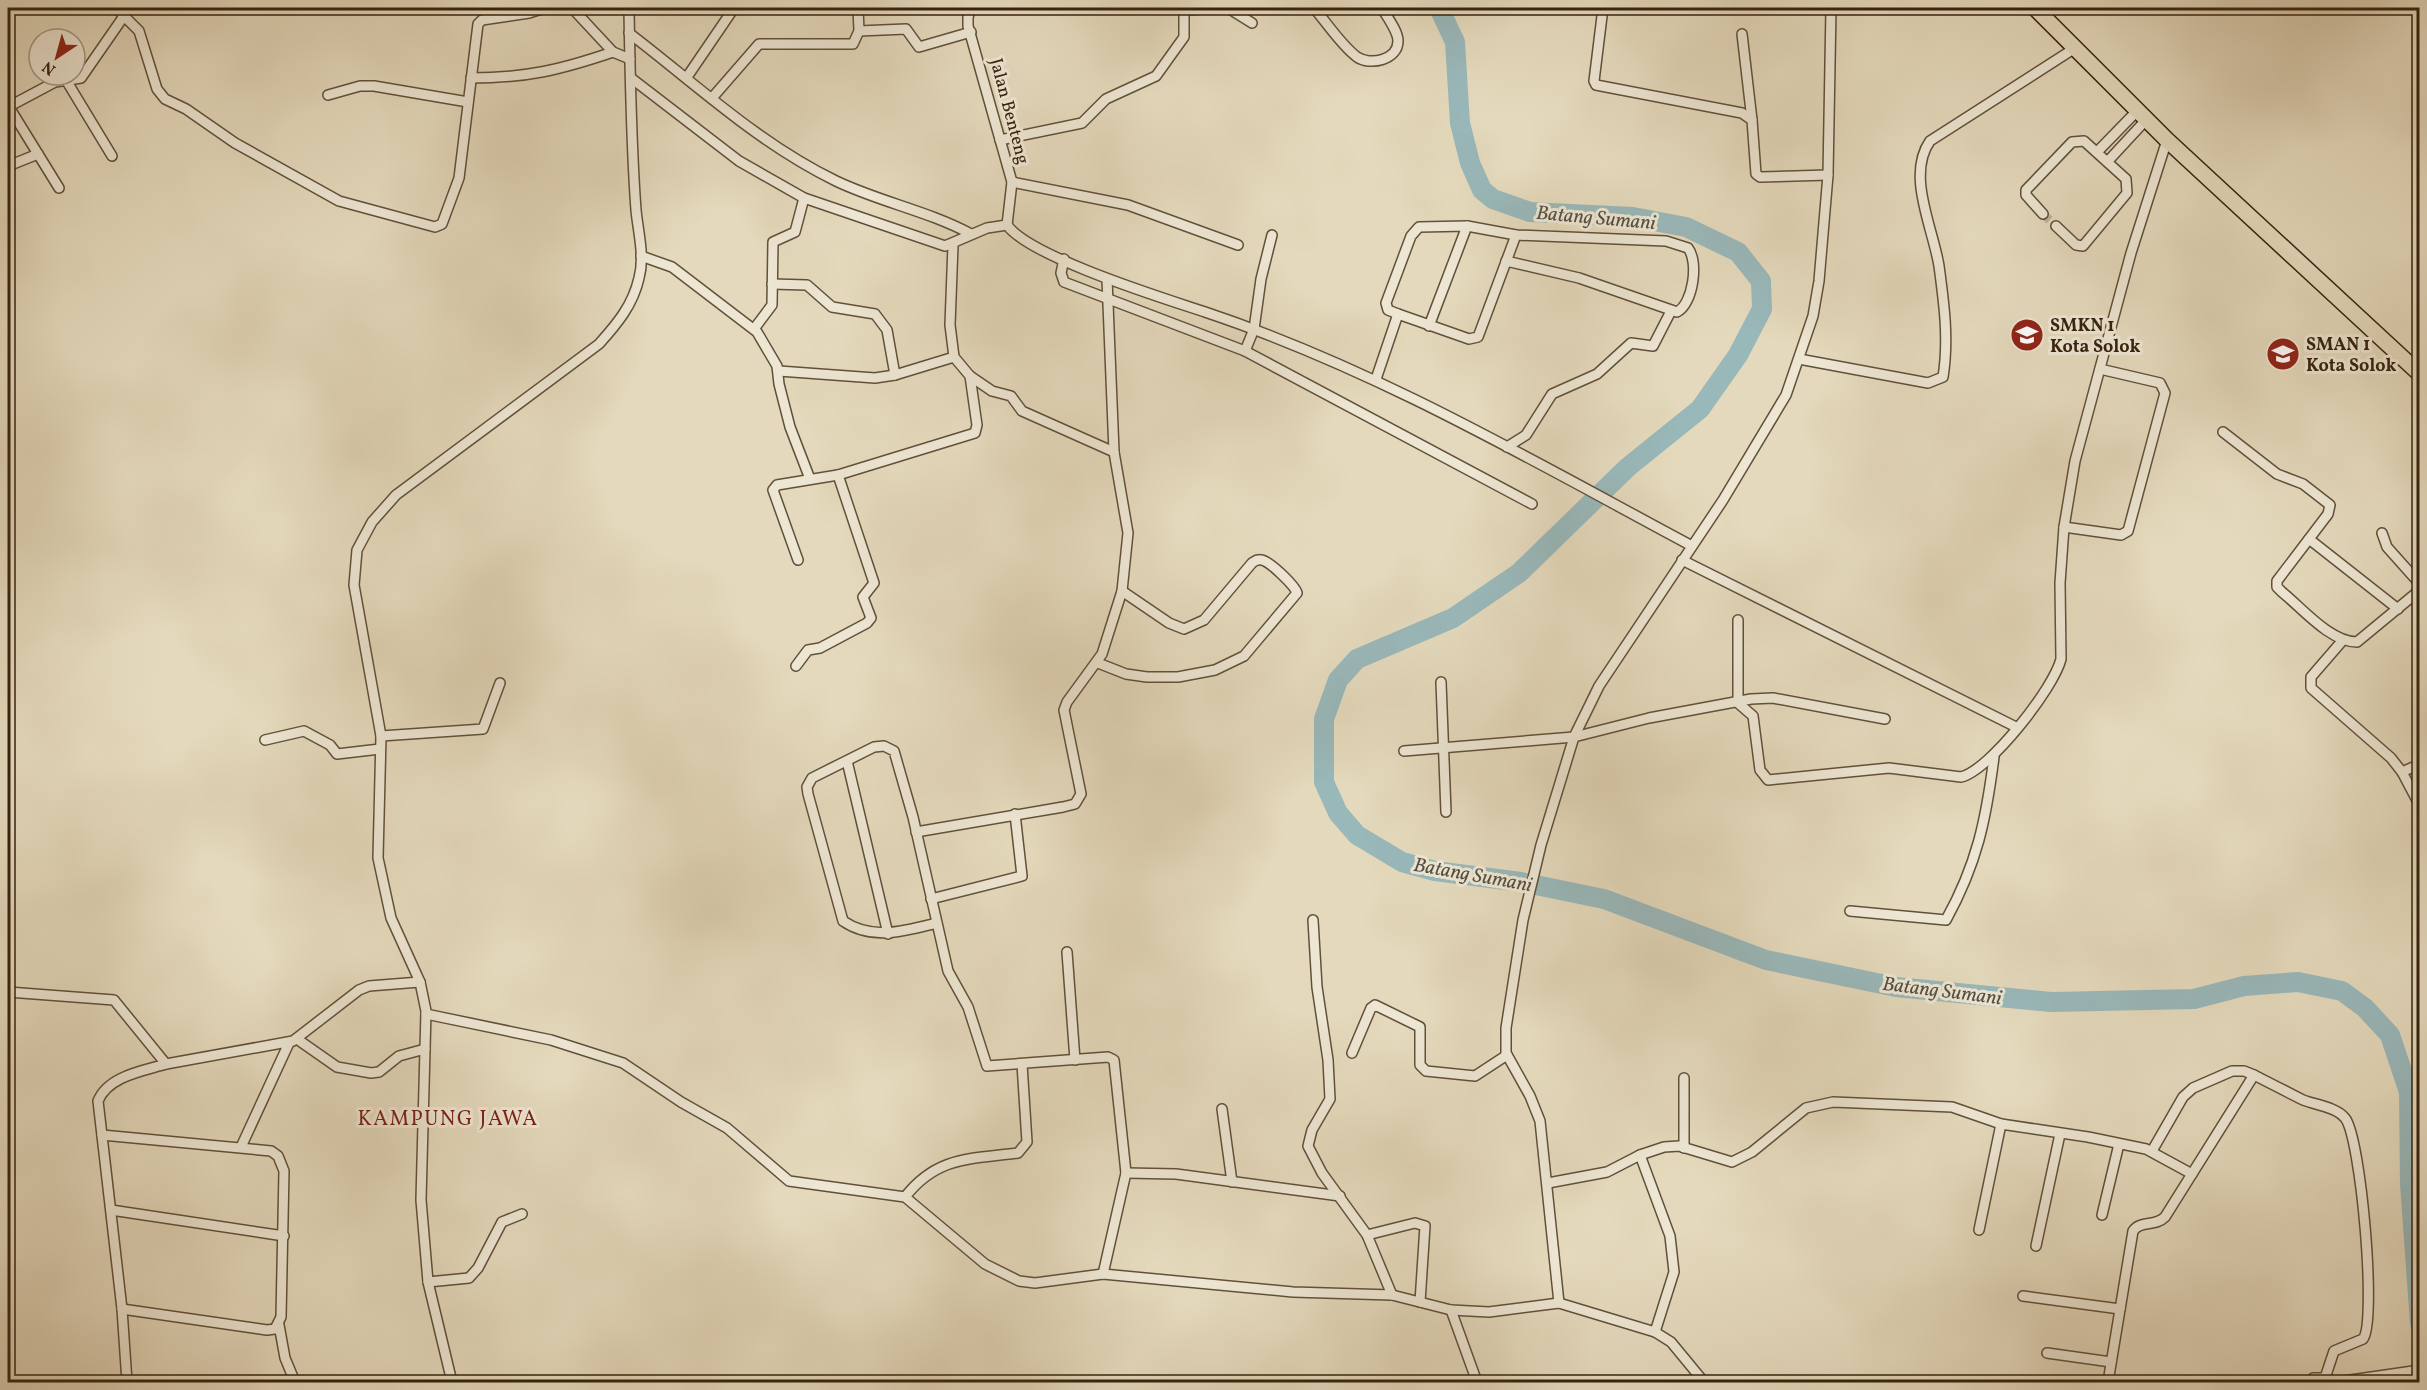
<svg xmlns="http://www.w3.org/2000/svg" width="2427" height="1390" font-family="Vollkorn,serif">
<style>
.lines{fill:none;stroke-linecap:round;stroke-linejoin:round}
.river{stroke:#99b8ba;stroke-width:20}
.minor-tunnel{stroke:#c1b499;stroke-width:9;stroke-dasharray:9 4.5;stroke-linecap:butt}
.minor-casing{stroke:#62503a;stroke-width:12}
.trunk-casing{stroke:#36220f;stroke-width:18}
.minor{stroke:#ede6d3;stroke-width:9}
.trunk{stroke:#e4d9bc;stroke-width:15}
.labels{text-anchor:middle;stroke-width:6;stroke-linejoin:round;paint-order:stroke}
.street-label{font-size:18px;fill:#36220f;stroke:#ede6d3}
.poi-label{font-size:18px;font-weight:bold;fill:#36220f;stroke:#ede6d3;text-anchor:start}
.water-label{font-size:20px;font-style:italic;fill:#544f42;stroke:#ede6d3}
.quarter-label{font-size:21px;letter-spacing:1.5px;fill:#7a1f14;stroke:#ede6d3}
</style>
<rect width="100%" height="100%" fill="#e4d9bc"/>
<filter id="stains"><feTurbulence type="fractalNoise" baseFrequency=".00333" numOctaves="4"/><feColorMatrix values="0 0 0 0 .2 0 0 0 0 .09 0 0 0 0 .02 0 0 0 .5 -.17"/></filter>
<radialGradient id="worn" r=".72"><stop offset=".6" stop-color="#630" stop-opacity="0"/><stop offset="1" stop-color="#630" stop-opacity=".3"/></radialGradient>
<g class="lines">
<path class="river" d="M1439,8L1455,42L1460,123L1470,163L1482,190L1493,199L1530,212L1633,217L1686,227L1738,252L1761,281L1762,309L1738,355L1700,409L1628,467L1519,573L1453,618L1357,659L1338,680L1324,719V782L1338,813L1357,835L1402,862L1435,871L1521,882L1604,899L1766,960L1896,987L2051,1002L2194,999L2244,986L2298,982L2342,991L2365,1008L2390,1035L2409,1092L2410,1184L2420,1323"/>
<path class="minor-tunnel" d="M2043,214L2056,226"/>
<defs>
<g id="minor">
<path d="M116,8L139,31L157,89L165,99L186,109L235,143L339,201L435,227L442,224L459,178L478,24L482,20L529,13L545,8"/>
<path d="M572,8L613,52L630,59"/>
<path d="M971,8L968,17V26L1012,182L1007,225"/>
<path d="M1228,8L1252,23"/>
<path d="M1314,8C1327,23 1341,45 1357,57C1370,66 1398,60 1398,41C1398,31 1387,17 1382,8"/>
<path d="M1603,8L1594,81L1596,85L1742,113L1752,120L1756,174L1760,177L1828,175"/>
<path d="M1185,10L1215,8"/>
<path d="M859,31L906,29L919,47L971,32"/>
<path d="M629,33C697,85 758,143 836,181C880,202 928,211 971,234"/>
<path d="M1742,34L1752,120"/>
<path d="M687,77L734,8"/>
<path d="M471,78C526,78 560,70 613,52"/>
<path d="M631,78L739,161L804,198L945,246L987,228L1007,225"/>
<path d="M66,80L112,156"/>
<path d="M328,95L360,86H374L468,102"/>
<path d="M712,98L759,44H853L859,31L858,8"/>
<path d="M8,107L55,82L81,78L124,16"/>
<path d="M9,107L59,188"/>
<path d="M1000,140L1082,123L1106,99L1156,76L1184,37V8"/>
<path d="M2098,151L2137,111"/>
<path d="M2108,161L2146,120"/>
<path d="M8,166L38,154"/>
<path d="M1012,182L1128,205L1238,245"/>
<path d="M2043,214L2026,195V190L2072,142L2084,141L2126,179L2127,193L2083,246L2076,245L2056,226"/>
<path d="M1007,225C1030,257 1163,298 1205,312C1376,369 1533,461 1692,546"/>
<path d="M641,256L672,267L757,332L777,366L779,384L790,427L810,479"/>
<path d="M1064,259L1061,273L1064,282L1245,351L1532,504"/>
<path d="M772,284L807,285L832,307L875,314L887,330L895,375"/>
<path d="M1398,314L1469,339L1478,337L1516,235"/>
<path d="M1429,326L1467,226"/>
<path d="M754,329L772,305L773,242L795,232L804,198"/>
<path d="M1245,351L1254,329L1261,279L1272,235"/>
<path d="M1799,359L1928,383L1943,377C1949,340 1944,303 1939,266C1933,228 1906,175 1930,141L2075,48"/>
<path d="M779,371L875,378L895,375L954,357"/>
<path d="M970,376L992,391L1011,396L1022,411L1114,452"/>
<path d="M1376,379L1398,314L1388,310L1386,303L1411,236L1419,227L1467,226L1516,235L1666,241L1688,248C1699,262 1693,304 1677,312L1579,278L1506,261"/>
<path d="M2223,432L2277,474L2303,484L2330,505L2328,514L2277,581V587L2282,592C2302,608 2330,642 2357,642L2420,590"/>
<path d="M1507,447L1526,435L1552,394L1597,374L1631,343L1653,346L1671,311"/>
<path d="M2064,527L2121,535L2128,531L2165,393L2160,383L2100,369"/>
<path d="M2382,533L2387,547L2420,584"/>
<path d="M2309,539L2398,609"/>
<path d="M798,560L773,490L777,485L838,475L975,433L977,425L970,376L954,357L950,325L953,245"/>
<path d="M1682,560L2016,727"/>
<path d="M1738,620V703L1753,716L1760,770L1768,780L1889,768L1961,777C1989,771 2054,688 2061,659L2060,583L2064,527L2075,461L2131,253L2167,140"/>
<path d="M2343,640L2311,677V688L2391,758L2402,772L2420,806"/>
<path d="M1098,663L1126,674L1147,677H1178L1215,670L1244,656L1297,593C1295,586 1269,560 1261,560C1257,559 1255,561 1252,563L1204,620L1184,629L1169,623L1122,591"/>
<path d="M796,666L808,650L820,648L867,623L871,618L863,597L874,583L838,475"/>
<path d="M1441,682L1446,812"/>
<path d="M381,736L483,729L500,683"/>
<path d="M265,740L304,731L330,745L337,754L380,749"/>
<path d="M1404,751L1574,737L1649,718L1751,699L1773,698L1885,719"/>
<path d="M847,761L888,934"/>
<path d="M2402,772L2420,764"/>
<path d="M916,832L1063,807L1075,804L1081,794L1064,710L1067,702L1102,654L1122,591L1128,533L1114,452L1107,279"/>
<path d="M931,899L1022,876L1015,814"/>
<path d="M1850,911L1946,920C1977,864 1986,820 1994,757"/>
<path d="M1313,920L1317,987L1328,1060L1330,1099L1312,1130L1308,1146L1322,1173L1367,1235L1392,1295"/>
<path d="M937,923C905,931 872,941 843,921L808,794L807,787L812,778L874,747L884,746L894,751L913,817L948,971L968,1007L987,1066L1108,1057L1114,1060L1126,1173L1103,1274"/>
<path d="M1067,952L1075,1060"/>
<path d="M8,992L114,1000L166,1064L293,1041L359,990L369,986L420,982"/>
<path d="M426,1014L551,1040L623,1063L681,1102L727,1128L789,1181L905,1197L985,1264L1019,1281L1035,1283L1103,1274L1293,1292L1392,1295L1451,1310L1489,1312L1559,1303L1655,1332L1671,1342L1704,1382"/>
<path d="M297,1039L337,1067L371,1073L379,1072L399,1056L425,1049"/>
<path d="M1352,1053L1371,1008L1375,1005L1420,1027V1065L1426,1071L1475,1076L1507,1055"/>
<path d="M2254,1075C2270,1083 2287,1092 2303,1100C2316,1105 2336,1107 2345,1118C2361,1137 2377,1322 2363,1339L2334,1351L2325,1378H2313L2309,1382"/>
<path d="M1222,1109L1232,1182"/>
<path d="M102,1135L271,1151L278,1156L284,1171L281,1317L275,1329L267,1330L122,1309"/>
<path d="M241,1147L289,1043"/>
<path d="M1684,1148V1078"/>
<path d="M1640,1155L1670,1236L1674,1272L1655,1332"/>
<path d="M1126,1173L1176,1174L1340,1196"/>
<path d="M1548,1183L1607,1172L1640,1155L1664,1147L1679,1146L1732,1162L1752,1152L1806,1108L1833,1102L1952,1107L2001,1124L2088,1137L2146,1149L2192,1174"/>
<path d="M905,1197C937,1156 971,1159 1018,1153L1027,1142L1022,1064"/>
<path d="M111,1210L284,1236"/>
<path d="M2102,1215L2119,1144"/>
<path d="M1979,1230L2001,1124"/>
<path d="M1367,1235L1415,1223L1425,1226L1420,1302"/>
<path d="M2036,1246L2060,1134"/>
<path d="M428,1282L469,1278L478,1268L502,1222L522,1214"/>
<path d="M2023,1296L2120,1309"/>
<path d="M1559,1303L1540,1121L1530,1096L1506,1053V1028L1523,920L1541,845L1574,737L1599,686L1723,500L1786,395L1813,316L1819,281L1828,175L1831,8"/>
<path d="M1451,1310L1477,1382"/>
<path d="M279,1325L285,1358L295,1382"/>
<path d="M2047,1353L2111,1362"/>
<path d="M127,1382L122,1309L98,1101C108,1076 143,1071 166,1064"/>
<path d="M452,1382L428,1282L421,1200L426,1011L420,982L391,918L378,858L381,736L354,585L357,550L372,522L396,495L599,344C617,324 633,305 639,278C645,256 638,232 636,210C631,143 630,75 629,8"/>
<path d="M2108,1382L2133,1231C2141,1220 2155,1227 2165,1217L2254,1075L2244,1071H2232L2193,1088L2183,1097L2152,1151"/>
<path d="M2337,1382L2420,1370"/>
</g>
<path id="trunk" d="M2035,8L2167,140L2420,374"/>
</defs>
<use href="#minor" class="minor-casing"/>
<use href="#trunk" class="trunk-casing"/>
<use href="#minor" class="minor"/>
<use href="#trunk" class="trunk"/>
</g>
<defs>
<symbol id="school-disc" viewBox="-11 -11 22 22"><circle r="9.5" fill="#8f2418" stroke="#ede6d3"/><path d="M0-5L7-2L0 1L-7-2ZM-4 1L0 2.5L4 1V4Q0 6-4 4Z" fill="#fff"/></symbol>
</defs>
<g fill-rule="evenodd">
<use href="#school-disc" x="2008" y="316" width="38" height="38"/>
<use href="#school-disc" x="2264" y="335" width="38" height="38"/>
</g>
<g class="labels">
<g class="street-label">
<text transform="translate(1010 111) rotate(75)" y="6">Jalan Benteng</text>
</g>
<g class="poi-label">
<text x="2050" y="331">SMKN 1<tspan x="2050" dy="21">Kota Solok</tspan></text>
<text x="2306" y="350">SMAN 1<tspan x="2306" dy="21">Kota Solok</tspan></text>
</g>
<g class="water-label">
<text transform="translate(1596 217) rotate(5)" y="7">Batang Sumani</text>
<text transform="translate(1473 874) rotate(10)" y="7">Batang Sumani</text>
<text transform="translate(1942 990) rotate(7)" y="7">Batang Sumani</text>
</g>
<g class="quarter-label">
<text x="448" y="1125">KAMPUNG JAWA</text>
</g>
</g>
<rect width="2427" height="1390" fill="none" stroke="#e4d9bc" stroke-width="30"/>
<rect x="9" y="9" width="2409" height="1372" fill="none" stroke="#36220f" stroke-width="3"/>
<rect x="15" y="15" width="2397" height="1360" fill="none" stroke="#36220f" stroke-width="1.5"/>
<g transform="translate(57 57) rotate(216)"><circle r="28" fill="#ede6d3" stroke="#a49885" stroke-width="1.5"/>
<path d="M0-4.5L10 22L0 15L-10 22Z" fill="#8f2418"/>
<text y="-9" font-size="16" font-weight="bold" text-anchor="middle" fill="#36220f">N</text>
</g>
<rect width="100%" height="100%" filter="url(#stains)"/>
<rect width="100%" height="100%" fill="url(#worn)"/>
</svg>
